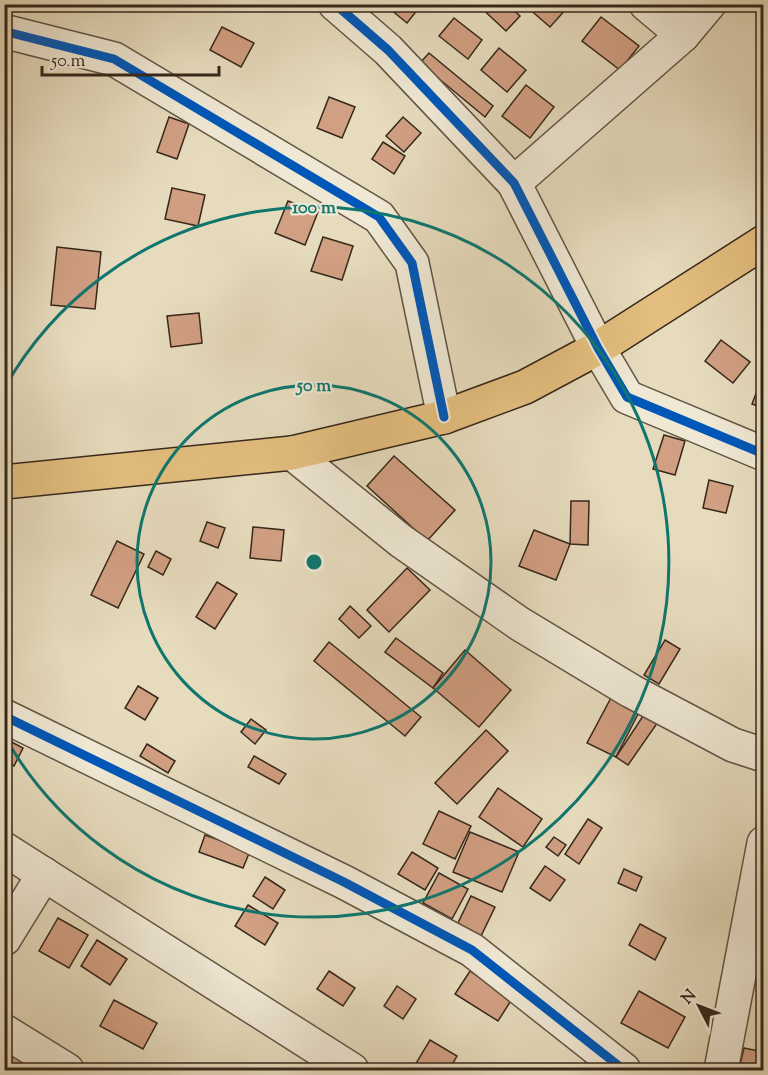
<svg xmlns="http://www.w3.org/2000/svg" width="768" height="1075" font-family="'Sorts Mill Goudy',serif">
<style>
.building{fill:#d19f82;stroke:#36281b;stroke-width:1.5}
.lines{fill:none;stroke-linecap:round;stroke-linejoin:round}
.minor-casing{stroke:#625544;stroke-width:36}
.highway-casing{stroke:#36281b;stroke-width:36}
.minor{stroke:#efe8d4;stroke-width:33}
.highway{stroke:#e3be7e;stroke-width:33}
.cycleway-casing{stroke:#efe8d4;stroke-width:13}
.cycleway{stroke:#0057b8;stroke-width:9}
.ring{fill:none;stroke:#0f766e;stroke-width:3}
.centre{fill:#0f766e;stroke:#efe8d4;stroke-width:3}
.ring-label{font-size:18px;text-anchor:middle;font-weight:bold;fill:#0f766e;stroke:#efe8d4;stroke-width:4.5;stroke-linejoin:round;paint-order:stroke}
</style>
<rect width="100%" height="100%" fill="#e6dbbd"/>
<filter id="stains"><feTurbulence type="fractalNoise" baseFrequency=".00333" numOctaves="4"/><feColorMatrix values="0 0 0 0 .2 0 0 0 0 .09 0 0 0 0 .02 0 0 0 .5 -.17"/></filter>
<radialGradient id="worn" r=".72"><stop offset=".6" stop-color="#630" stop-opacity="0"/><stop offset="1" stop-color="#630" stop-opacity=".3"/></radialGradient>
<g class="building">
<path d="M384,4H422L407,23Z"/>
<path d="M477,4H507L520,16L506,31Z"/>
<path d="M530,4H566L568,7L550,27L527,7Z"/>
<path d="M601,17L639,46L620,70L582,41Z"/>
<path d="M454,18L482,40L468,59L439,36Z"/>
<path d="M222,27L254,43L241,67L210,50Z"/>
<path d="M499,48L526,70L507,92L481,70Z"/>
<path d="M429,53L493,106L485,117L420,63Z"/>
<path d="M526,85L554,107L530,138L502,116Z"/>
<path d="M329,97L355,107L342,138L317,128Z"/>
<path d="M169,117L189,124L177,159L157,152Z"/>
<path d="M403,117L421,133L404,152L386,136Z"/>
<path d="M383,142L405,156L394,174L372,159Z"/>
<path d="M172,188L205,195L198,226L165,219Z"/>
<path d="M288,201L318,212L305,245L275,233Z"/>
<path d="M323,237L353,246L342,280L311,271Z"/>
<path d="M57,247L101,252L95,309L51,305Z"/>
<path d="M199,313L202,343L171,347L167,316Z"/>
<path d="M721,340L750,362L733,383L705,361Z"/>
<path d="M762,378H764V408L752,404Z"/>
<path d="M664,435L685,441L675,475L653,469Z"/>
<path d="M394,456L455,510L427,541L367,486Z"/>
<path d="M709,480L733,486L726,513L703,508Z"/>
<path d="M571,501H589L588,545L570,544Z"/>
<path d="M207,522L225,528L218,548L200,541Z"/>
<path d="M253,527L284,530L281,561L250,558Z"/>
<path d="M534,530L570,544L556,580L519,566Z"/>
<path d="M117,541L144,554L118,608L91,595Z"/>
<path d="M156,551L171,559L163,575L148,567Z"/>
<path d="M407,568L430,590L389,632L367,610Z"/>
<path d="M217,582L237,594L215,629L196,617Z"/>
<path d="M350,606L371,626L359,638L339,619Z"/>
<path d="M396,638L443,673L433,688L385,652Z"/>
<path d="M665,640L680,649L659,684L644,675Z"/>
<path d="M329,642L421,717L405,736L314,661Z"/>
<path d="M465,650L511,690L479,727L433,688Z"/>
<path d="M138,686L158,698L145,720L125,708Z"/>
<path d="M612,696L640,710L616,757L587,743Z"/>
<path d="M645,713L658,722L628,765L616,757Z"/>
<path d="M251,719L266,730L255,744L241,732Z"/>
<path d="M486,730L508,751L457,804L435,783Z"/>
<path d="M4,738L23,748L14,766L4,761Z"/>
<path d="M147,744L175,761L168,773L140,756Z"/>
<path d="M254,756L286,774L279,784L248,767Z"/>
<path d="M498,788L542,819L523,847L479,817Z"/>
<path d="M439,811L471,826L455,859L423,844Z"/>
<path d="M588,819L602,828L579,864L565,854Z"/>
<path d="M470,832L519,852L502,892L453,872Z"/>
<path d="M205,835L250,851L243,868L199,852Z"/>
<path d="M554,837L566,845L558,856L546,847Z"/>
<path d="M412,852L438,868L425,890L398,874Z"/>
<path d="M545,866L565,880L550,901L530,888Z"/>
<path d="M624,869L642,877L636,891L618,883Z"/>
<path d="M439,873L468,889L452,919L423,903Z"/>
<path d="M265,877L285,890L273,909L253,896Z"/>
<path d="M471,896L495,907L481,936L457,925Z"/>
<path d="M248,905L278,923L265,945L235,926Z"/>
<path d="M58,918L88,935L69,968L39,951Z"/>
<path d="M640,924L666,938L655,960L629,945Z"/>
<path d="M97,940L127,959L110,985L81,966Z"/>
<path d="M329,971L355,988L343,1006L317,989Z"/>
<path d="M470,971L512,999L498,1021L455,994Z"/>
<path d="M397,986L416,999L403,1019L384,1006Z"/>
<path d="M639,991L685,1017L668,1048L621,1023Z"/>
<path d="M764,996V1015L760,1014Z"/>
<path d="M114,1000L157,1023L143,1049L100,1026Z"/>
<path d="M430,1040L457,1056L449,1070H412Z"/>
<path d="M744,1048L759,1051L755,1070L739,1069Z"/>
<path d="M16,1052L43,1070H4Z"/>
<path d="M761,1057H764V1070H758Z"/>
</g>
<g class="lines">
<defs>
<g id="minor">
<path d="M335,4L388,50L514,183L598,348L627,397L764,454"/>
<path d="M646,4L683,35"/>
<path d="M4,34L7,32L114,59L379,217L412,263L444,417"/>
<path d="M514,183L683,35L709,4"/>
<path d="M292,453L401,541L520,624L631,691L733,745L764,755"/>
<path d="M4,716L344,882L472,950L624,1070"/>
<path d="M4,849L352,1070"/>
<path d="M4,939L44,874"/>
<path d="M4,1031L67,1070"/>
<path d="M721,1070L764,843"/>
</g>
<path id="highway" d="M4,482L292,453L444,417L525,387L598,348L764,242"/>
</defs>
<use href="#minor" class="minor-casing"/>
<use href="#highway" class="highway-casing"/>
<use href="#minor" class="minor"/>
<use href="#highway" class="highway"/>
<defs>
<g id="cycleway">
<path d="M335,4L388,50L514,183L598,348L627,397L764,454"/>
<path d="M4,34L7,32L114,59L379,217L412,263L444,417"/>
<path d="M4,716L344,882L472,950L624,1070"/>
</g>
</defs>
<use href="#cycleway" class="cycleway-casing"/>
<use href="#cycleway" class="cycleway"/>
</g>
<g class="ring">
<circle cx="314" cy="562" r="177"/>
<path d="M5 387A355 355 0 1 1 5 737"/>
</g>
<circle cx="314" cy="562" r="9" class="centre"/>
<g class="ring-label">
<text x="314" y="213">100 m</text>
<text x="314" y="391">50 m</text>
</g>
<rect width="768" height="1075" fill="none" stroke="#e6dbbd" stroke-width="24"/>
<rect x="6" y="6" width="756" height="1063" fill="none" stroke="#36281b" stroke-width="3"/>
<rect x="12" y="12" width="744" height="1051" fill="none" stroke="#36281b" stroke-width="1.5"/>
<g transform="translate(699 1006) rotate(312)" stroke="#efe8d4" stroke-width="4.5" paint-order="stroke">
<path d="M0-4.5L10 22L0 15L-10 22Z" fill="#36281b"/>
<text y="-9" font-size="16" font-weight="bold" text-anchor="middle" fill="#36281b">N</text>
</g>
<path d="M42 66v9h177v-9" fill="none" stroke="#36281b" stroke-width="3"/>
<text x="51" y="66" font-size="18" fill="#36281b" stroke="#efe8d4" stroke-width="4.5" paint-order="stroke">50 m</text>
<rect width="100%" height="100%" filter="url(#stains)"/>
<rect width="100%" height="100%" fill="url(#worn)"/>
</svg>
